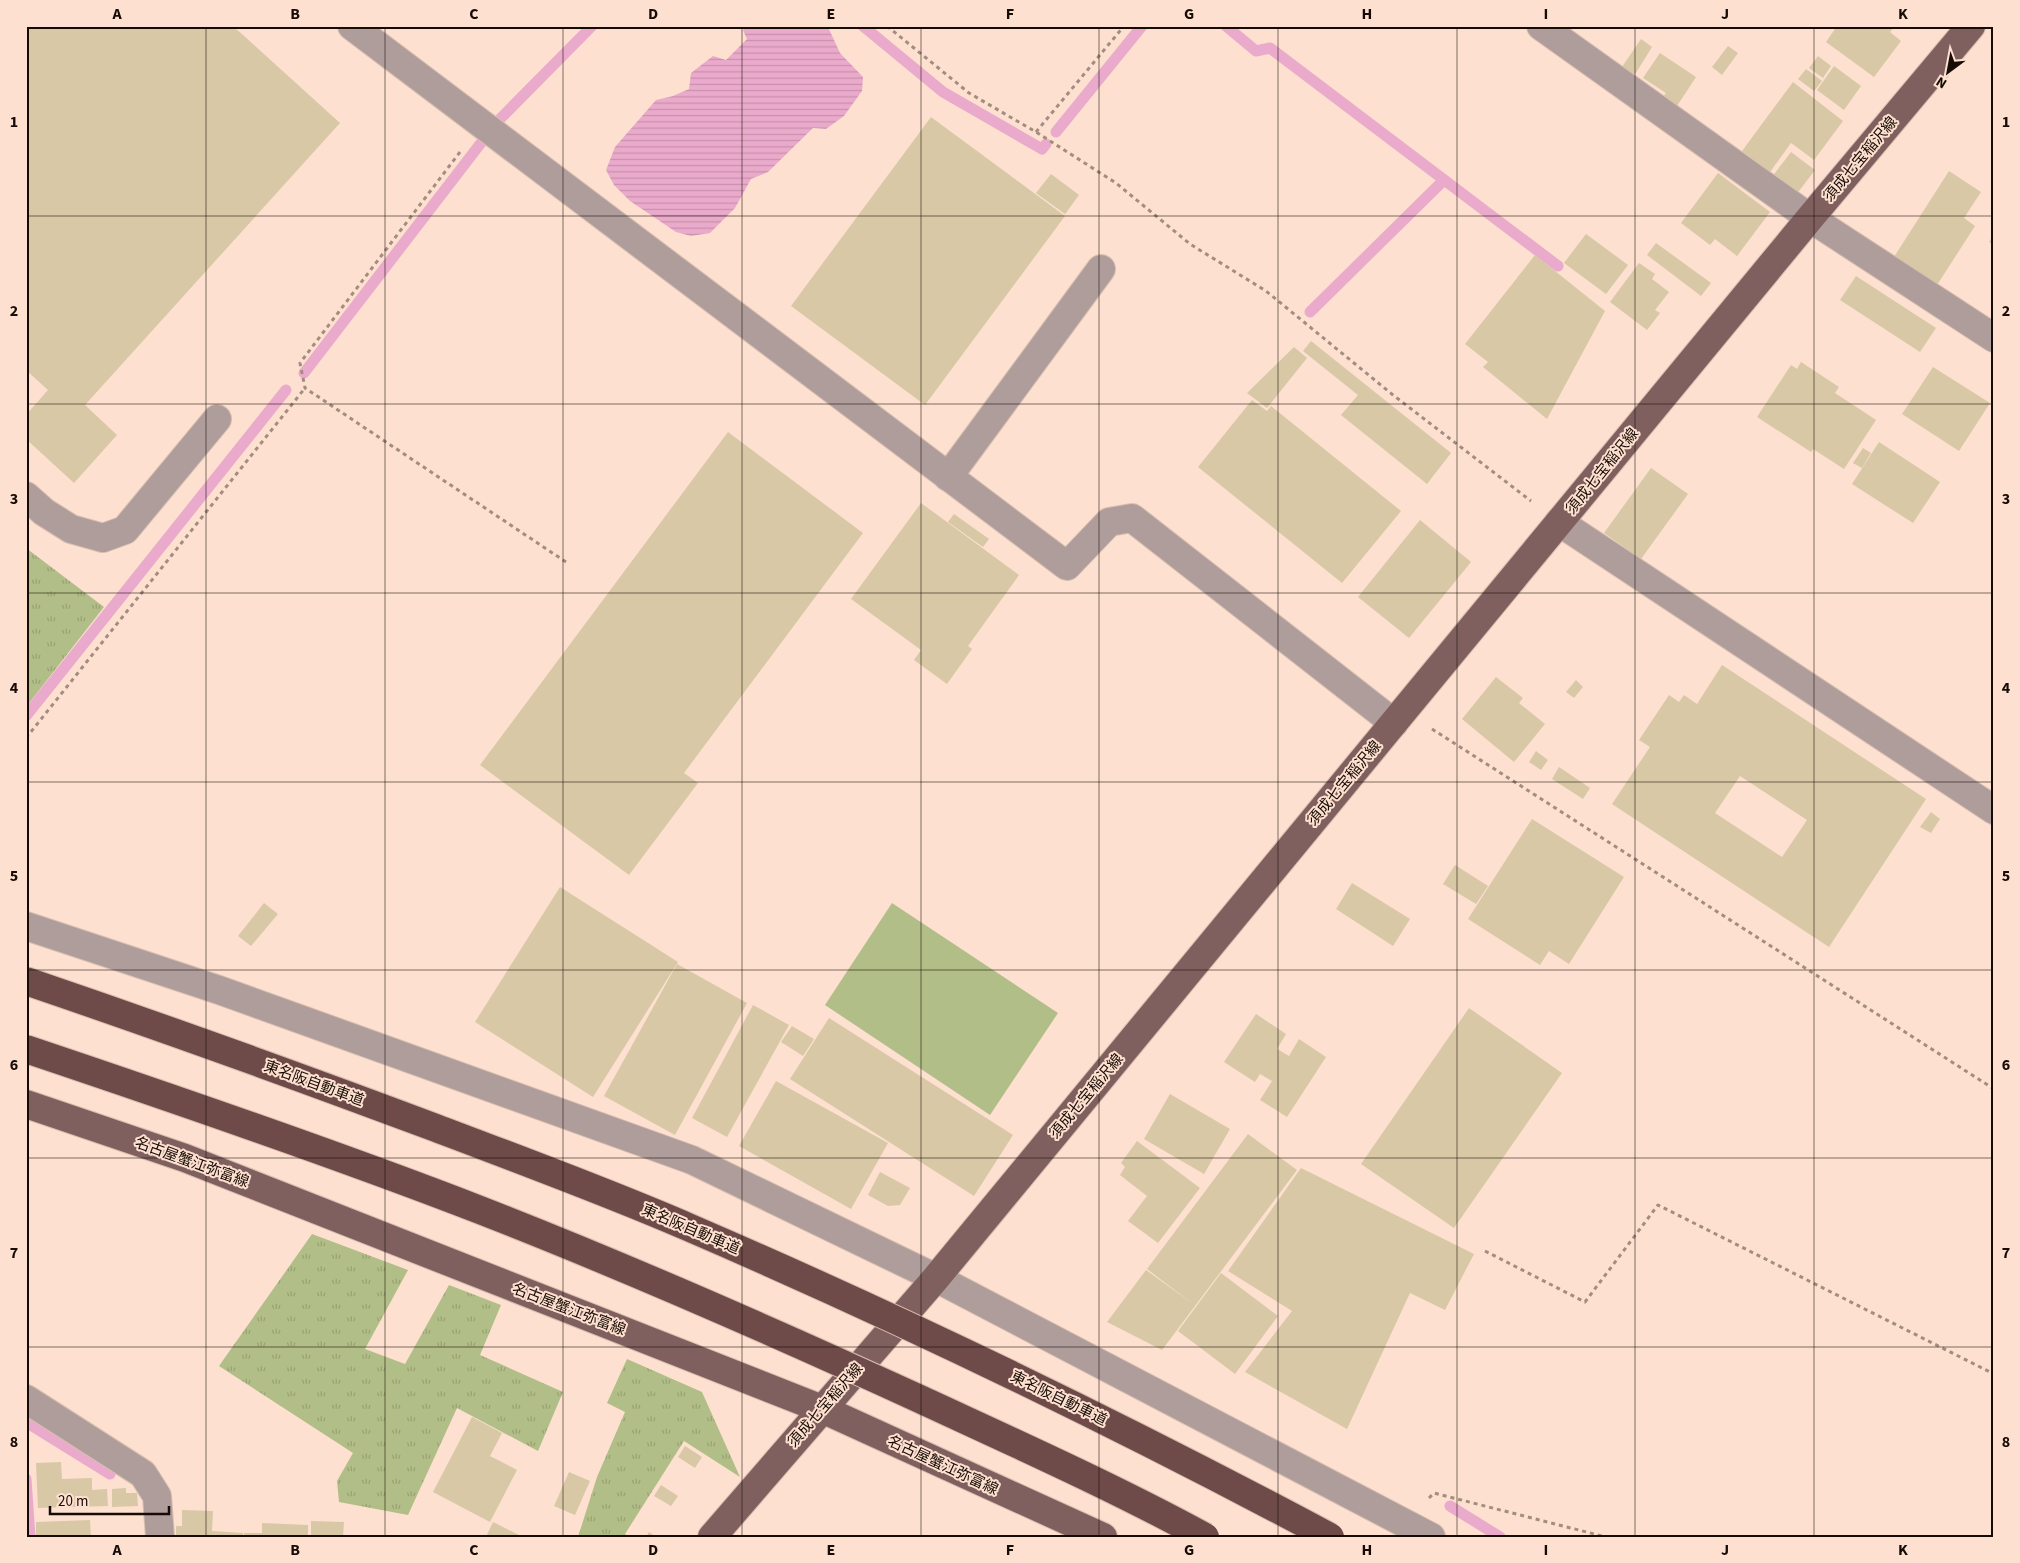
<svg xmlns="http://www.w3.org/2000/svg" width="2020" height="1563" font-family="'Source Sans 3','Noto Sans JP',sans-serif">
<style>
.grass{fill:url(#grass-tufts)}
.pitch{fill:#b2be87}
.water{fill:url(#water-rules)}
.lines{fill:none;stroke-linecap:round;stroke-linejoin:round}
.stream{stroke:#eaaacb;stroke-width:11}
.building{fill:#d8c8a6;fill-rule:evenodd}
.minor-casing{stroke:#d8beaf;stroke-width:30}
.major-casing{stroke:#d8beaf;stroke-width:30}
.path{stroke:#a38d80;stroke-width:3;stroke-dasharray:4 4;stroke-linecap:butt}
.minor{stroke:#af9d9c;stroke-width:28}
.major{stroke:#7f605f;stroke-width:28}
.highway-bridge-casing{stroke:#d8beaf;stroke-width:30;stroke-linecap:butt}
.highway-bridge{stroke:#6e4a49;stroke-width:28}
.grid{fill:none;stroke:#170b05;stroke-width:1;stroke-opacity:0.55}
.labels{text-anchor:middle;stroke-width:4;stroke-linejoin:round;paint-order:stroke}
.street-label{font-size:15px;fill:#170b05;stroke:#fde0cf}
.neatline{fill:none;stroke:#170b05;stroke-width:2}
.grid-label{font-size:16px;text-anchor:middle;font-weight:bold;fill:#170b05}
</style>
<defs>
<pattern id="grass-tufts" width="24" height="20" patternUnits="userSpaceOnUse" patternTransform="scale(1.25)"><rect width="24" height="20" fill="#b2be87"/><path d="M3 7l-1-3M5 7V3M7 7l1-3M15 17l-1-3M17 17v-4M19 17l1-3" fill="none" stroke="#98a273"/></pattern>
<pattern id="water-rules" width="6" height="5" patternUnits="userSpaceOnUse" patternTransform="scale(1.25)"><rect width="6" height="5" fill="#eaaacb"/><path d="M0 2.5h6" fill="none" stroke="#c891ad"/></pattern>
</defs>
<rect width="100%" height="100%" fill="#fde0cf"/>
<g class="grass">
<path d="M26,548L104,607L26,707Z"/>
<path d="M312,1234L408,1270L365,1349L405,1364L449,1285L501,1305L480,1355L563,1392L538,1451L457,1408L408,1515L339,1502L337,1481L353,1453L219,1366Z"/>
<path d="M627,1359L702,1392L740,1477L684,1441L625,1534L629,1537H578L597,1477L625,1412L607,1403Z"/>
</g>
<path class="pitch" d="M892,903L1058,1013L990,1115L825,1005Z"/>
<path class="water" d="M747,26L828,27L840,53L863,77L862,91L844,116L826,129L813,128L768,172L751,179L735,208L710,233L691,236L676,232L630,201L614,185L606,170L615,147L656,100L673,96L689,89L691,73L713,56L726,60L747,39L743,30Z"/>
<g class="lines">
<g class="stream">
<path d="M863,26L943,92L1042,149L1046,144"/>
<path d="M1226,26L1256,51L1270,48L1558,266"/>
<path d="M499,120L592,26"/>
<path d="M1056,132L1142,26"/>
<path d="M1310,312L1444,180"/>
<path d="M304,373L484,139"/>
<path d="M26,716L286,390"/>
<path d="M26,1422L110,1474"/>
<path d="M26,1479L30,1537"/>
<path d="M1450,1506L1500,1537"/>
</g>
</g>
<g class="building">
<path d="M26,26H233L340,123L85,405L117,435L74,483L26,439V415L48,390L26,370Z"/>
<path d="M1837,26H1893L1894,27L1890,32L1901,41L1874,77L1826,42Z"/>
<path d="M1641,39L1652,47L1634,76L1622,67Z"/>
<path d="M1728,46L1738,53L1722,75L1712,67Z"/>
<path d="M1660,53L1696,77L1677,106L1663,97L1666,93L1643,78Z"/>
<path d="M1818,56L1831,66L1823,78L1809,68Z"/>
<path d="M1834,66L1861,86L1844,110L1817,90Z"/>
<path d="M1806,69L1822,81L1814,91L1798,79Z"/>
<path d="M1793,82L1843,121L1814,160L1791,143L1770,172L1742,151Z"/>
<path d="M931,117L1065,216L925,405L791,306Z"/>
<path d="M1791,152L1815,170L1796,195L1772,177Z"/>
<path d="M1949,171L1981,192L1964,218L1975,226L1937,285L1894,257Z"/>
<path d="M1718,173L1770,212L1737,256L1715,239L1710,245L1681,223Z"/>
<path d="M1051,174L1079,195L1065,214L1036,193Z"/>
<path d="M1586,234L1628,265L1606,294L1564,263Z"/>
<path d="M1994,234V245L1989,242Z"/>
<path d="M1656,243L1711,283L1701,296L1647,255Z"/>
<path d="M1535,255L1605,311L1547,419L1483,367L1488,362L1465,344Z"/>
<path d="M1639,263L1655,274L1652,279L1669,292L1655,310L1660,313L1647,330L1610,302Z"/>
<path d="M1856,276L1936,328L1920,352L1840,300Z"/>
<path d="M1311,341L1451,453L1427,484L1341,415L1358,395L1303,351Z"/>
<path d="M1294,347L1307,358L1267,408L1247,393Z"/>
<path d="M1801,362L1839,387L1835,393L1876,420L1844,469L1813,449L1811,452L1757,417L1791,365L1797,369Z"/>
<path d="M1933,367L1990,403L1959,451L1902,414Z"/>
<path d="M1252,400L1267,411L1271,406L1401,511L1342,583L1198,467Z"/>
<path d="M728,432L863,533L684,773L698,783L629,875L480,765Z"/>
<path d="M1879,442L1940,482L1913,523L1852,484Z"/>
<path d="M1863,448L1871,453L1862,468L1853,463Z"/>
<path d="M1651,468L1688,494L1641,559L1604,533Z"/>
<path d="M921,503L1019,575L968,646L972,649L947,684L914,660L921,650L851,599Z"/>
<path d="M954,514L989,539L983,547L948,522Z"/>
<path d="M1420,520L1471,562L1409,638L1358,597Z"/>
<path d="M1722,665L1926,799L1829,947L1612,804L1650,747L1639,740L1669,695L1679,702L1684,695L1697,704ZM1740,776L1807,820L1782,857L1715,813Z"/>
<path d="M1496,677L1523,698L1519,703L1545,724L1514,762L1462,719Z"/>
<path d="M1576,680L1583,687L1574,698L1566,692Z"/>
<path d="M1536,751L1548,760L1541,770L1529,762Z"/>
<path d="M1559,767L1590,788L1583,799L1552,779Z"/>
<path d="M1931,812L1940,819L1931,833L1920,827Z"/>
<path d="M1532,819L1624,877L1569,964L1549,951L1540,965L1468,919Z"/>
<path d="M1455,865L1488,886L1476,904L1443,884Z"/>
<path d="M1352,883L1410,919L1393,946L1336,909Z"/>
<path d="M560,887L678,962L593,1097L475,1022Z"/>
<path d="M264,903L278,914L251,946L238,936Z"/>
<path d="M677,964L747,1003L675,1135L604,1096Z"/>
<path d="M753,1005L789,1025L727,1137L692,1118Z"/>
<path d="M1469,1008L1562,1073L1454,1228L1361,1164Z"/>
<path d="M1256,1014L1286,1034L1277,1049L1289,1056L1299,1039L1326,1057L1287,1117L1260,1100L1272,1081L1260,1074L1255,1082L1224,1062Z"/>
<path d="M829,1018L1013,1135L974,1196L790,1079Z"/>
<path d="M792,1026L814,1039L803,1056L781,1042Z"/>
<path d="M776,1081L888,1143L851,1209L739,1146Z"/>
<path d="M1170,1094L1230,1129L1204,1174L1144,1139Z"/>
<path d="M1248,1134L1297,1170L1162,1350L1107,1322L1146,1270L1193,1304L1147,1269Z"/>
<path d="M1137,1141L1200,1188L1158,1243L1128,1221L1147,1196L1120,1175L1125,1167L1121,1163Z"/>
<path d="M1301,1168L1474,1254L1445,1310L1410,1293L1347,1429L1245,1372L1292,1311L1228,1271Z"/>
<path d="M880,1172L910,1188L900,1205L888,1206L868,1195Z"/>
<path d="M1221,1273L1278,1316L1235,1374L1178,1331Z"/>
<path d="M472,1417L502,1433L490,1456L517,1470L490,1522L433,1492Z"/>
<path d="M685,1446L702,1457L695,1468L678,1457Z"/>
<path d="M61,1462L62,1479L92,1478V1490L107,1489L108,1506L38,1508L36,1463Z"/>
<path d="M569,1472L590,1481L575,1515L554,1506Z"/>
<path d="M661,1485L678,1496L671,1506L654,1496Z"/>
<path d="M126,1488V1493H137L138,1506L112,1507V1489Z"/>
<path d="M182,1510L213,1511L212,1531L243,1533V1537H176V1526H182Z"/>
<path d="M90,1520L91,1537H36V1522Z"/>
<path d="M311,1521L344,1522L343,1537H311Z"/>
<path d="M493,1522L523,1537H486Z"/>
<path d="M262,1523L308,1525V1537H244V1533H262Z"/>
<path d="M649,1532L656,1537H646Z"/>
</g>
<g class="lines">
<defs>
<g id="minor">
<path d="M352,26L1067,566L1109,522L1132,518L1394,723"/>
<path d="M1541,26L1810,218L1994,338"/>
<path d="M948,477L1101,269"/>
<path d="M26,496L44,512L71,529L103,538L125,530L217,419"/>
<path d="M1559,522L1994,810"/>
<path d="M26,926L219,990L692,1160L936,1278L1431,1537"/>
<path d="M26,1399L143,1474L157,1496L160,1537"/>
</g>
<g id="major">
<path d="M26,1104L185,1158L822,1409L1103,1537"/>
<path d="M712,1537L936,1278L1810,218L1971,26"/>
</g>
</defs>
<use href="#minor" class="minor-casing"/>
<use href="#major" class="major-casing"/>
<g class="path">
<path d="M887,26L969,93L1036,132L1116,183L1190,244L1266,291L1393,395L1531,501"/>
<path d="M1036,132L1124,26"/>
<path d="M460,152L300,363L305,388L566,562"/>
<path d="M1432,729L1994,1089"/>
<path d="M26,738L305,388"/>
<path d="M1485,1251L1585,1302L1658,1205L1994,1374"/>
<path d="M1429,1498L1434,1493L1606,1537"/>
</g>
<use href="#minor" class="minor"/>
<use href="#major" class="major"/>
<defs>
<g id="highway-bridge">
<path d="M26,981C164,1028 300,1077 436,1128C520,1160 605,1191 688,1227C906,1321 1120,1425 1330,1537"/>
<path d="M26,1049C178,1100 330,1152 480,1210C629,1268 776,1333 922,1400C1017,1444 1113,1487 1205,1537"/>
</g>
</defs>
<use href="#highway-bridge" class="highway-bridge-casing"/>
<use href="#highway-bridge" class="highway-bridge"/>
</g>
<path class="grid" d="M206,26V1537M385,26V1537M563,26V1537M742,26V1537M921,26V1537M1099,26V1537M1278,26V1537M1457,26V1537M1635,26V1537M1814,26V1537M26,216H1994M26,404H1994M26,593H1994M26,782H1994M26,970H1994M26,1158H1994M26,1347H1994"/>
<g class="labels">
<g class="street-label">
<text transform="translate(1860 159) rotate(-50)" y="5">須成七宝稲沢線</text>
<text transform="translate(1602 471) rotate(-51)" y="5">須成七宝稲沢線</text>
<text transform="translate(1344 783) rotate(-50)" y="5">須成七宝稲沢線</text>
<text transform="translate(314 1083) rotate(20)" y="5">東名阪自動車道</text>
<text transform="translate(1086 1096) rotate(-50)" y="5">須成七宝稲沢線</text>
<text transform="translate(192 1162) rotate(20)" y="5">名古屋蟹江弥富線</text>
<text transform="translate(691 1229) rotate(23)" y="5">東名阪自動車道</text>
<text transform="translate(569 1309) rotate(21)" y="5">名古屋蟹江弥富線</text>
<text transform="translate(1059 1398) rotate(26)" y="5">東名阪自動車道</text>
<text transform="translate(825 1405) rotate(-49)" y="5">須成七宝稲沢線</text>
<text transform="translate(943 1465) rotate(25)" y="5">名古屋蟹江弥富線</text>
</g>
</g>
<rect width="2020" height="1563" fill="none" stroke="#fde0cf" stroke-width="55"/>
<g transform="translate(1948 72) rotate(212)" stroke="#fde0cf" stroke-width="4" paint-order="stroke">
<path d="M0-4L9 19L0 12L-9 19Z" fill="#170b05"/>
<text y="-8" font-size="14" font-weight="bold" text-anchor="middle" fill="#170b05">N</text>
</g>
<path d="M50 1506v8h119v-8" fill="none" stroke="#170b05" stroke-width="2.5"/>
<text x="58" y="1506" font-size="15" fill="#170b05" stroke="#fde0cf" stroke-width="4" paint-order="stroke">20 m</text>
<rect x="28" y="28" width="1964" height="1508" class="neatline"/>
<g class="grid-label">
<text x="117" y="19">A</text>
<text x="295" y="19">B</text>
<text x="474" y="19">C</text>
<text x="653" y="19">D</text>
<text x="831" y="19">E</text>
<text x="1010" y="19">F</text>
<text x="1189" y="19">G</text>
<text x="1367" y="19">H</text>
<text x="1546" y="19">I</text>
<text x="1725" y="19">J</text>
<text x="1903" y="19">K</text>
<text x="14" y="127">1</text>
<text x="2006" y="127">1</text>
<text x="14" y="316">2</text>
<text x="2006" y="316">2</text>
<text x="14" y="504">3</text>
<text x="2006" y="504">3</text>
<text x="14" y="693">4</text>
<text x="2006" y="693">4</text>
<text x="14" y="881">5</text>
<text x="2006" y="881">5</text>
<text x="14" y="1070">6</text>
<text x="2006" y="1070">6</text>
<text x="14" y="1258">7</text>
<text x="2006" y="1258">7</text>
<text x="14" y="1447">8</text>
<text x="2006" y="1447">8</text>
<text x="117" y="1555">A</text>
<text x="295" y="1555">B</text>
<text x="474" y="1555">C</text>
<text x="653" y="1555">D</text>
<text x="831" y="1555">E</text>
<text x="1010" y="1555">F</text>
<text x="1189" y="1555">G</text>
<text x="1367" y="1555">H</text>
<text x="1546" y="1555">I</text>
<text x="1725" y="1555">J</text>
<text x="1903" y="1555">K</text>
</g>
</svg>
